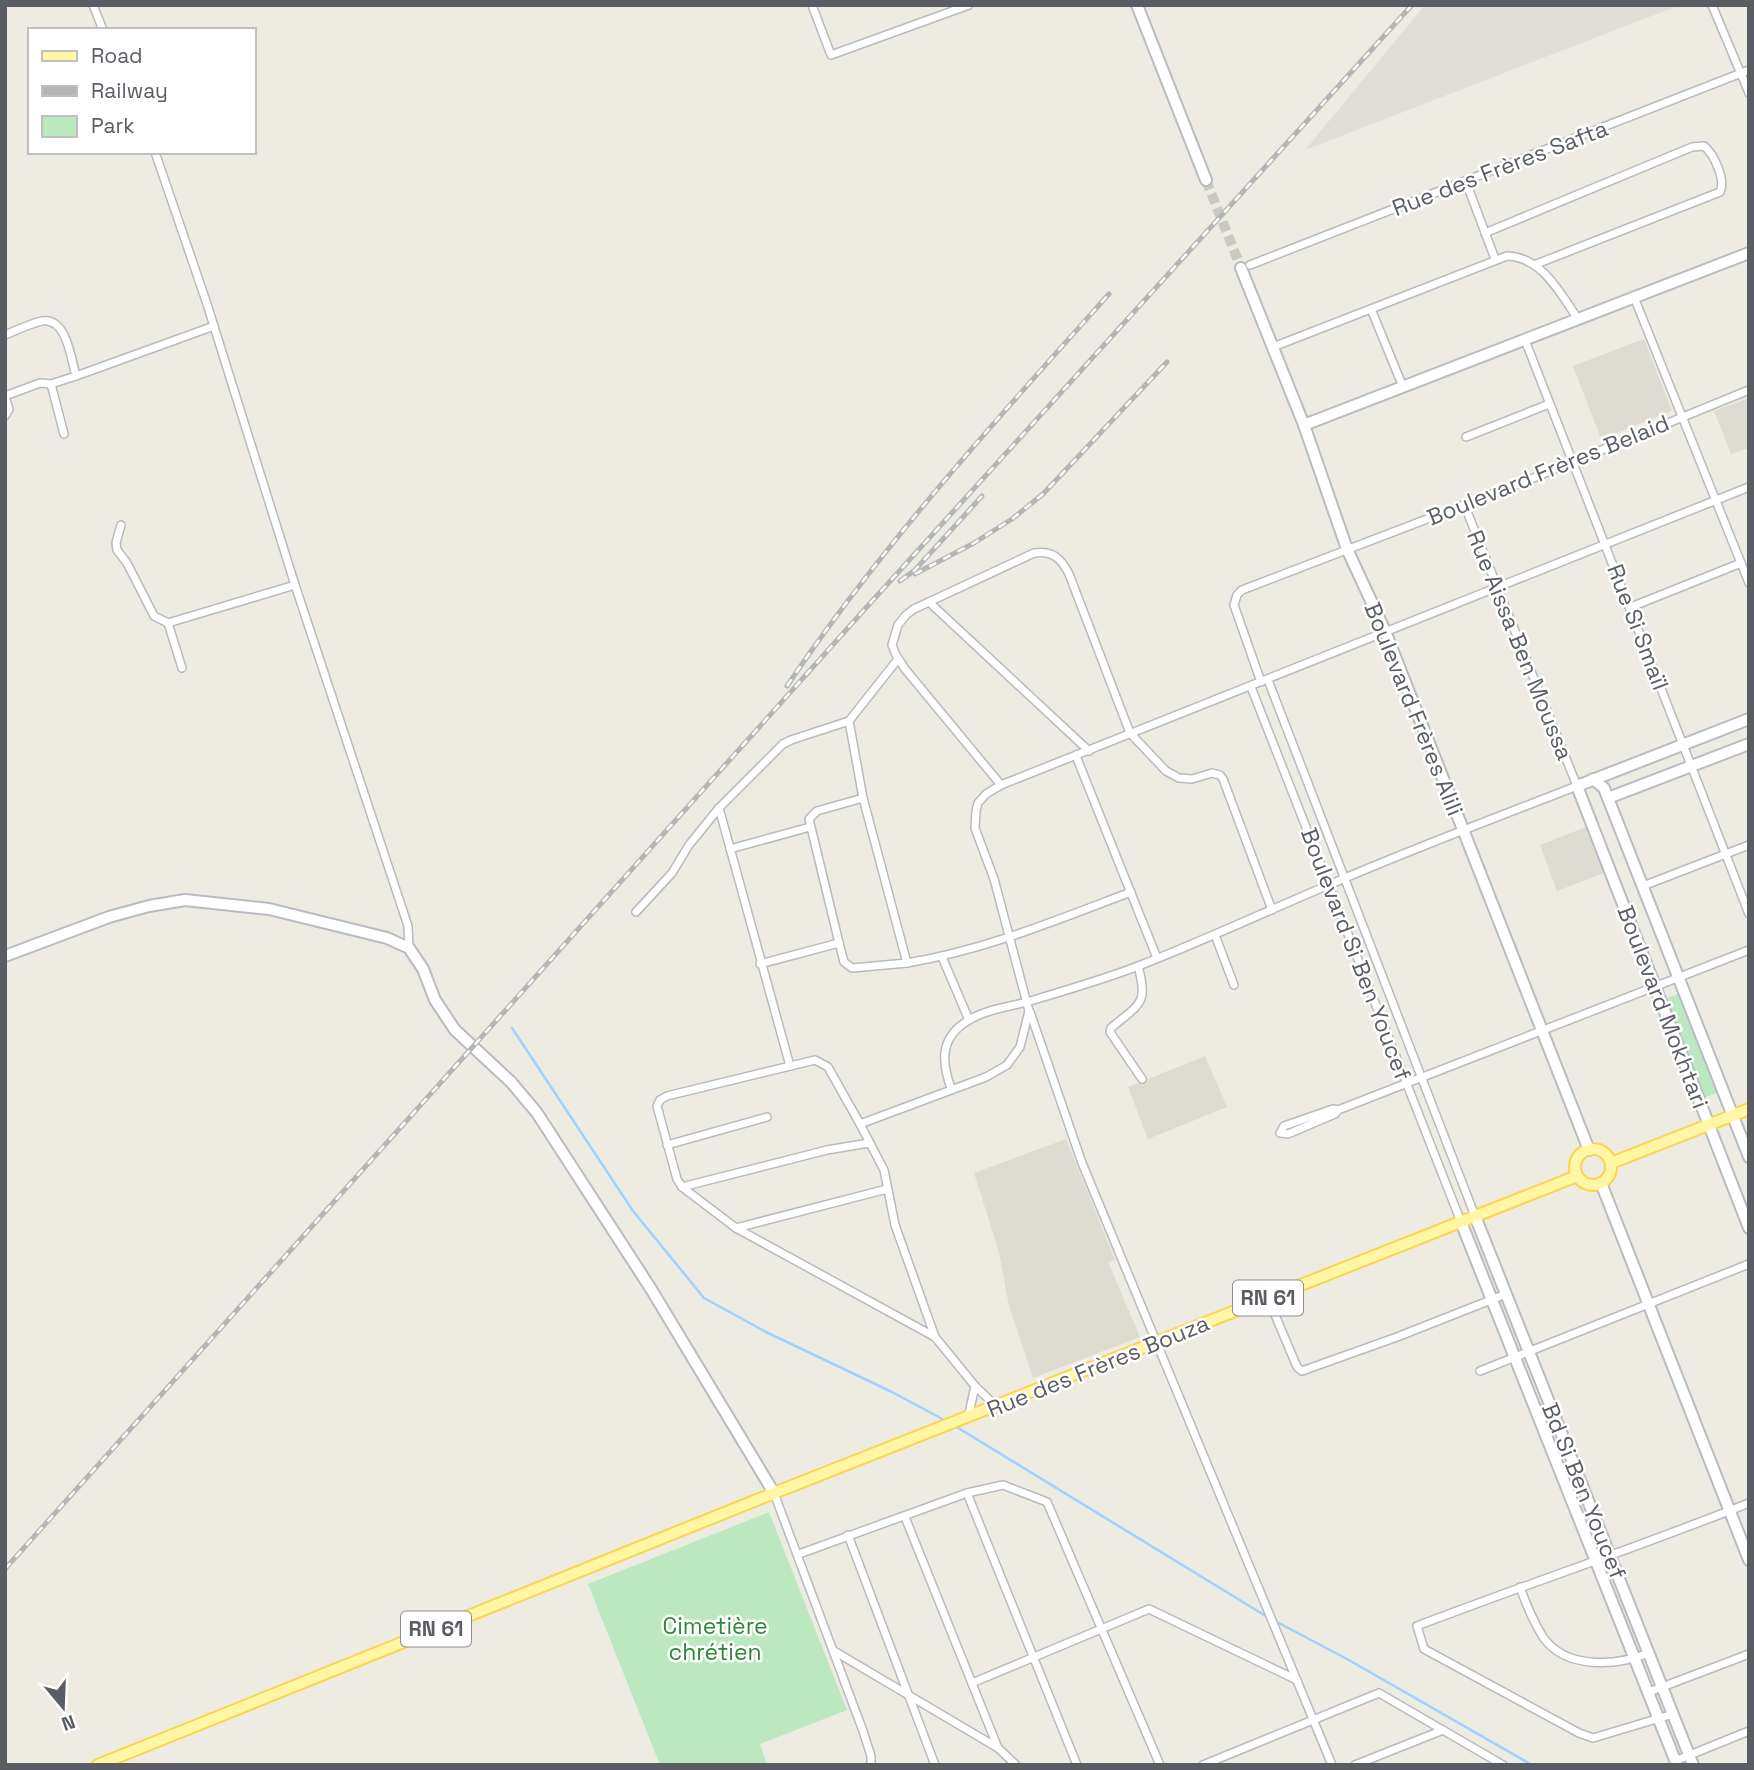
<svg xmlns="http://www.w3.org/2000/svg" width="1754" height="1770" font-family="'Space Grotesk',sans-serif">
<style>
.industrial{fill:#dfded7}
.education{fill:#dedcd1}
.green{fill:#bce8bf}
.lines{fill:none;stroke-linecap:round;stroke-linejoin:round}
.stream{stroke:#a1d1ff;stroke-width:2.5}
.secondary-tunnel{stroke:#c9c8c2;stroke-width:10;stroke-dasharray:10 5;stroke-linecap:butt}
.street-casing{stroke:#b7babf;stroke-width:10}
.secondary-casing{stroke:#b8bbc2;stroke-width:14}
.primary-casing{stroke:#fbd54e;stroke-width:14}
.street{stroke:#fff;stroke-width:7}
.secondary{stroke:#fff;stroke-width:10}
.primary{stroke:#fff6a6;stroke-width:10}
.rail-casing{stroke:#b4b5b5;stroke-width:5}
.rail{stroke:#fff;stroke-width:2.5;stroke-dasharray:8;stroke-linecap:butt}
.labels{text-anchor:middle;stroke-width:5;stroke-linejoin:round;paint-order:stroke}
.shield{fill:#fff;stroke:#8c8e92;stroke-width:2}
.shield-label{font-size:21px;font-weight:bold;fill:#5a5e64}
.street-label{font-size:23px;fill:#5a5e64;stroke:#fff}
.park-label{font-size:23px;fill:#2e8738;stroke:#fff}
</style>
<rect width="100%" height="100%" fill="#eeece2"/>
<path class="industrial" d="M1425,5H1680L1305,150Z"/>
<g class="education">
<path d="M1644,339L1672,411L1601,439L1573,366Z"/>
<path d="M1749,398V448L1731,454L1714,411Z"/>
<path d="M1586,827L1604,873L1557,891L1540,845Z"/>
<path d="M1205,1056L1227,1107L1148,1139L1128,1087Z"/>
<path d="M1066,1139L1115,1260L1108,1262L1140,1337L1033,1378L1009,1306L999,1252L974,1173Z"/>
</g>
<g class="green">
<path d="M1678,994L1717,1093L1703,1098L1664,999Z"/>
<path d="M769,1512L847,1710L760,1744L767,1765H660L588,1584Z"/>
</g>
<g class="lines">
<g class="stream">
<path d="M512,1028L633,1211L704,1298L766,1332L892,1392L946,1421"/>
<path d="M955,1426L1269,1618"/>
<path d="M1275,1621L1347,1659L1532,1765"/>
</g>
<path class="secondary-tunnel" d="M1206,180L1241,268"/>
<defs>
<g id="street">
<path d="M93,5L103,30"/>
<path d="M812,5L831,55L969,5"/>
<path d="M1712,5L1749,93"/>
<path d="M155,152L207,304L295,585L408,926L409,948"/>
<path d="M1466,182L1495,259"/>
<path d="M1485,233L1692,147L1704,146C1714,154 1726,180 1720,192L1534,265"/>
<path d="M1250,265L1749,70"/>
<path d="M1634,297L1749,583"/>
<path d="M1371,309L1403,387"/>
<path d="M5,335C17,330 29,324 42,321C67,317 71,359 76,376"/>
<path d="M1525,340L1749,914"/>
<path d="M1273,347L1507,256C1542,257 1560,293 1578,319"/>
<path d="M51,384L64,434"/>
<path d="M5,396L40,383L51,384L76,376L214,326"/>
<path d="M5,397L9,409L5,416"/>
<path d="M1466,437L1549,404"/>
<path d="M121,525L116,543L117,550L127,563L154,616L168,623L295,585"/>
<path d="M929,602L1089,751"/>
<path d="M1631,607L1741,563"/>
<path d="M168,623L182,668"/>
<path d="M1268,680L1475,1216"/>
<path d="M1261,682L1234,605L1237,595L1242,590L1521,483L1749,390"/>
<path d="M1251,687L1461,1222"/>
<path d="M849,721L898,659"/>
<path d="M1076,756L1157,958"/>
<path d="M1001,785L905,669L896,655L892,645L898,625L906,615L914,609L1034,553C1052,550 1061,558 1069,574L1130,733L1166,771L1179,778L1192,779L1212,773L1220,775L1223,779L1272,910"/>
<path d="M863,798L817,811L809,819L839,943L844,962L852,968L907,963"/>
<path d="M730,849L810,827"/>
<path d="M1643,886L1749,845"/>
<path d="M636,912L672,873L689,845L719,808"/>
<path d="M1215,935L1234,985"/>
<path d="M942,957L969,1020"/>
<path d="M760,964L839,943"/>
<path d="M1138,966C1149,1005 1139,1004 1111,1028L1110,1032L1142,1079"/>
<path d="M1030,1012L1082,1163L1332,1765"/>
<path d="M790,1066L719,808L783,744L791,740L849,721L863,798L907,963C985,950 1057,920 1131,892"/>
<path d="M951,1088C941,1061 940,1037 969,1020C987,1009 1010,1007 1030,1001C1067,990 1105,979 1141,965C1205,940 1267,911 1331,884C1412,849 1495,818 1577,786L1464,504"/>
<path d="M1338,1110L1335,1114L1288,1134L1280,1133L1284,1126L1333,1109L1338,1110L1749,950"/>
<path d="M860,1124L828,1067L815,1060L667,1096L660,1100L657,1106L677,1179L682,1187L736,1228L935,1337"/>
<path d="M667,1145L767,1117"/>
<path d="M682,1187L827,1150L869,1143"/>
<path d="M736,1228L887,1189"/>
<path d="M1268,1298L1297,1367L1302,1371L1397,1337L1506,1294"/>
<path d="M1480,1371L1749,1264"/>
<path d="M996,1406L975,1386L935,1337L895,1225L884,1170L860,1124L986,1077L1007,1065L1020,1047L1029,1011L994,879L975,828L976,811L978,803L986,794L1001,785L1749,487"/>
<path d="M968,1418L975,1386"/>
<path d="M774,1493L863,1731L871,1756V1765"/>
<path d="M967,1493L1077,1765"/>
<path d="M905,1517L998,1748"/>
<path d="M848,1535L935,1765"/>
<path d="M799,1554L967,1493L1003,1485L1047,1502L1160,1765"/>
<path d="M1520,1587C1526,1604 1533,1621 1543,1637C1566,1670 1616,1666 1649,1653"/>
<path d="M834,1651L998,1748L1016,1765"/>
<path d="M972,1683L1149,1609L1297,1680"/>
<path d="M1649,1692L1749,1654"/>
<path d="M1673,1714L1593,1738L1579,1733L1424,1649L1417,1626C1527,1584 1639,1547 1749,1503"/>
<path d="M1675,1761L1749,1731"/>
<path d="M1203,1765L1379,1693L1503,1765"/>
<path d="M1355,1765L1443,1730"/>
</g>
<g id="secondary">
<path d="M1137,5L1206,180"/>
<path d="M1241,268L1304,425L1347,549L1385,631L1589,1150"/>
<path d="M1304,425L1749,253"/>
<path d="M1749,719L1577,786L1749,1228"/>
<path d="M1593,779L1604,788L1749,1157"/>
<path d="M1608,798L1749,744"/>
<path d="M5,956L109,917L149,906L185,900L269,909L387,938L409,948L423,969L435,1000L455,1030L511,1082L537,1113L651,1289L774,1493"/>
<path d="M1601,1183L1749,1560"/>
<path d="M1475,1216L1693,1765"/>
<path d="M1461,1222L1677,1765"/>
</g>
<g id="primary">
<circle cx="1593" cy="1167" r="18"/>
<path d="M1611,1163L1749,1109"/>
<path d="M98,1765L774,1493L1577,1176"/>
</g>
</defs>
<use href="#street" class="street-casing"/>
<use href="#secondary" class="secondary-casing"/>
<use href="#primary" class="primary-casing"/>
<use href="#street" class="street"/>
<use href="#secondary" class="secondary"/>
<use href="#primary" class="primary"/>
<defs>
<g id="rail">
<path d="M915,574L974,543L1012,519L1043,494L1167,362"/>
<path d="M900,581L915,570L982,496"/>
<path d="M787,686C882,545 996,420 1109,294"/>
<path d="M5,1569L864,610L1412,5"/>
</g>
</defs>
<use href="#rail" class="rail-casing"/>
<use href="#rail" class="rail"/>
</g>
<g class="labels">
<g class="shield">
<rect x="1233" y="1280.5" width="70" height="35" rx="5"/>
<rect x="401" y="1611.5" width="70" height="35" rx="5"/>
</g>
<g class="shield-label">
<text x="1268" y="1305">RN 61</text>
<text x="436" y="1636">RN 61</text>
</g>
<g class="street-label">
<text transform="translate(1500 168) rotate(-21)" y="8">Rue des Frères Safta</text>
<text transform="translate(1548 470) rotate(-22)" y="8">Boulevard Frères Belaid</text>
<text transform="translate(1638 627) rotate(69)" y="8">Rue Si Smaïl</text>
<text transform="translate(1520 645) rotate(68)" y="8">Rue Aissa Ben Moussa</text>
<text transform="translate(1414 709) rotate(68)" y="8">Boulevard Frères Alili</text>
<text transform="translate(1356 954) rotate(69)" y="8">Boulevard Si Ben Youcef</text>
<text transform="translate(1663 1007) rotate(69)" y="8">Boulevard Mokhtari</text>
<text transform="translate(1098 1366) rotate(-22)" y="8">Rue des Frères Bouza</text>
<text transform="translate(1584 1491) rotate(68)" y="8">Bd Si Ben Youcef</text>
</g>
<g class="park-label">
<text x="715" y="1634">Cimetière<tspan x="715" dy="26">chrétien</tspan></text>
</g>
</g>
<rect width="1754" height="1770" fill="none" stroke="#5a5e64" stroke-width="14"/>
<rect x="28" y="28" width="228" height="126" fill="#ffffff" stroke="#bdbfc1" stroke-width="2"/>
<rect x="42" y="51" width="35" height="10" fill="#fff6a6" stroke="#bdbfc1" stroke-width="2"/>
<text x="91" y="63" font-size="21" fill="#5a5e64">Road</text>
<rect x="42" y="86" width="35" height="10" fill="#b4b5b5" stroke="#bdbfc1" stroke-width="2"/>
<text x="91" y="98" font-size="21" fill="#5a5e64">Railway</text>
<rect x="42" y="116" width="35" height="21" fill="#bce8bf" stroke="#bdbfc1" stroke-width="2"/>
<text x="91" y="133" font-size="21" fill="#5a5e64">Park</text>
<g transform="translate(63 1707) rotate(161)" stroke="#ffffff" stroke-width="5" paint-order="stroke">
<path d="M0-5L12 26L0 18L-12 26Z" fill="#5a5e64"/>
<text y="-10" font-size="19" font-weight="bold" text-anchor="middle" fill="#5a5e64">N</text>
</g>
</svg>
